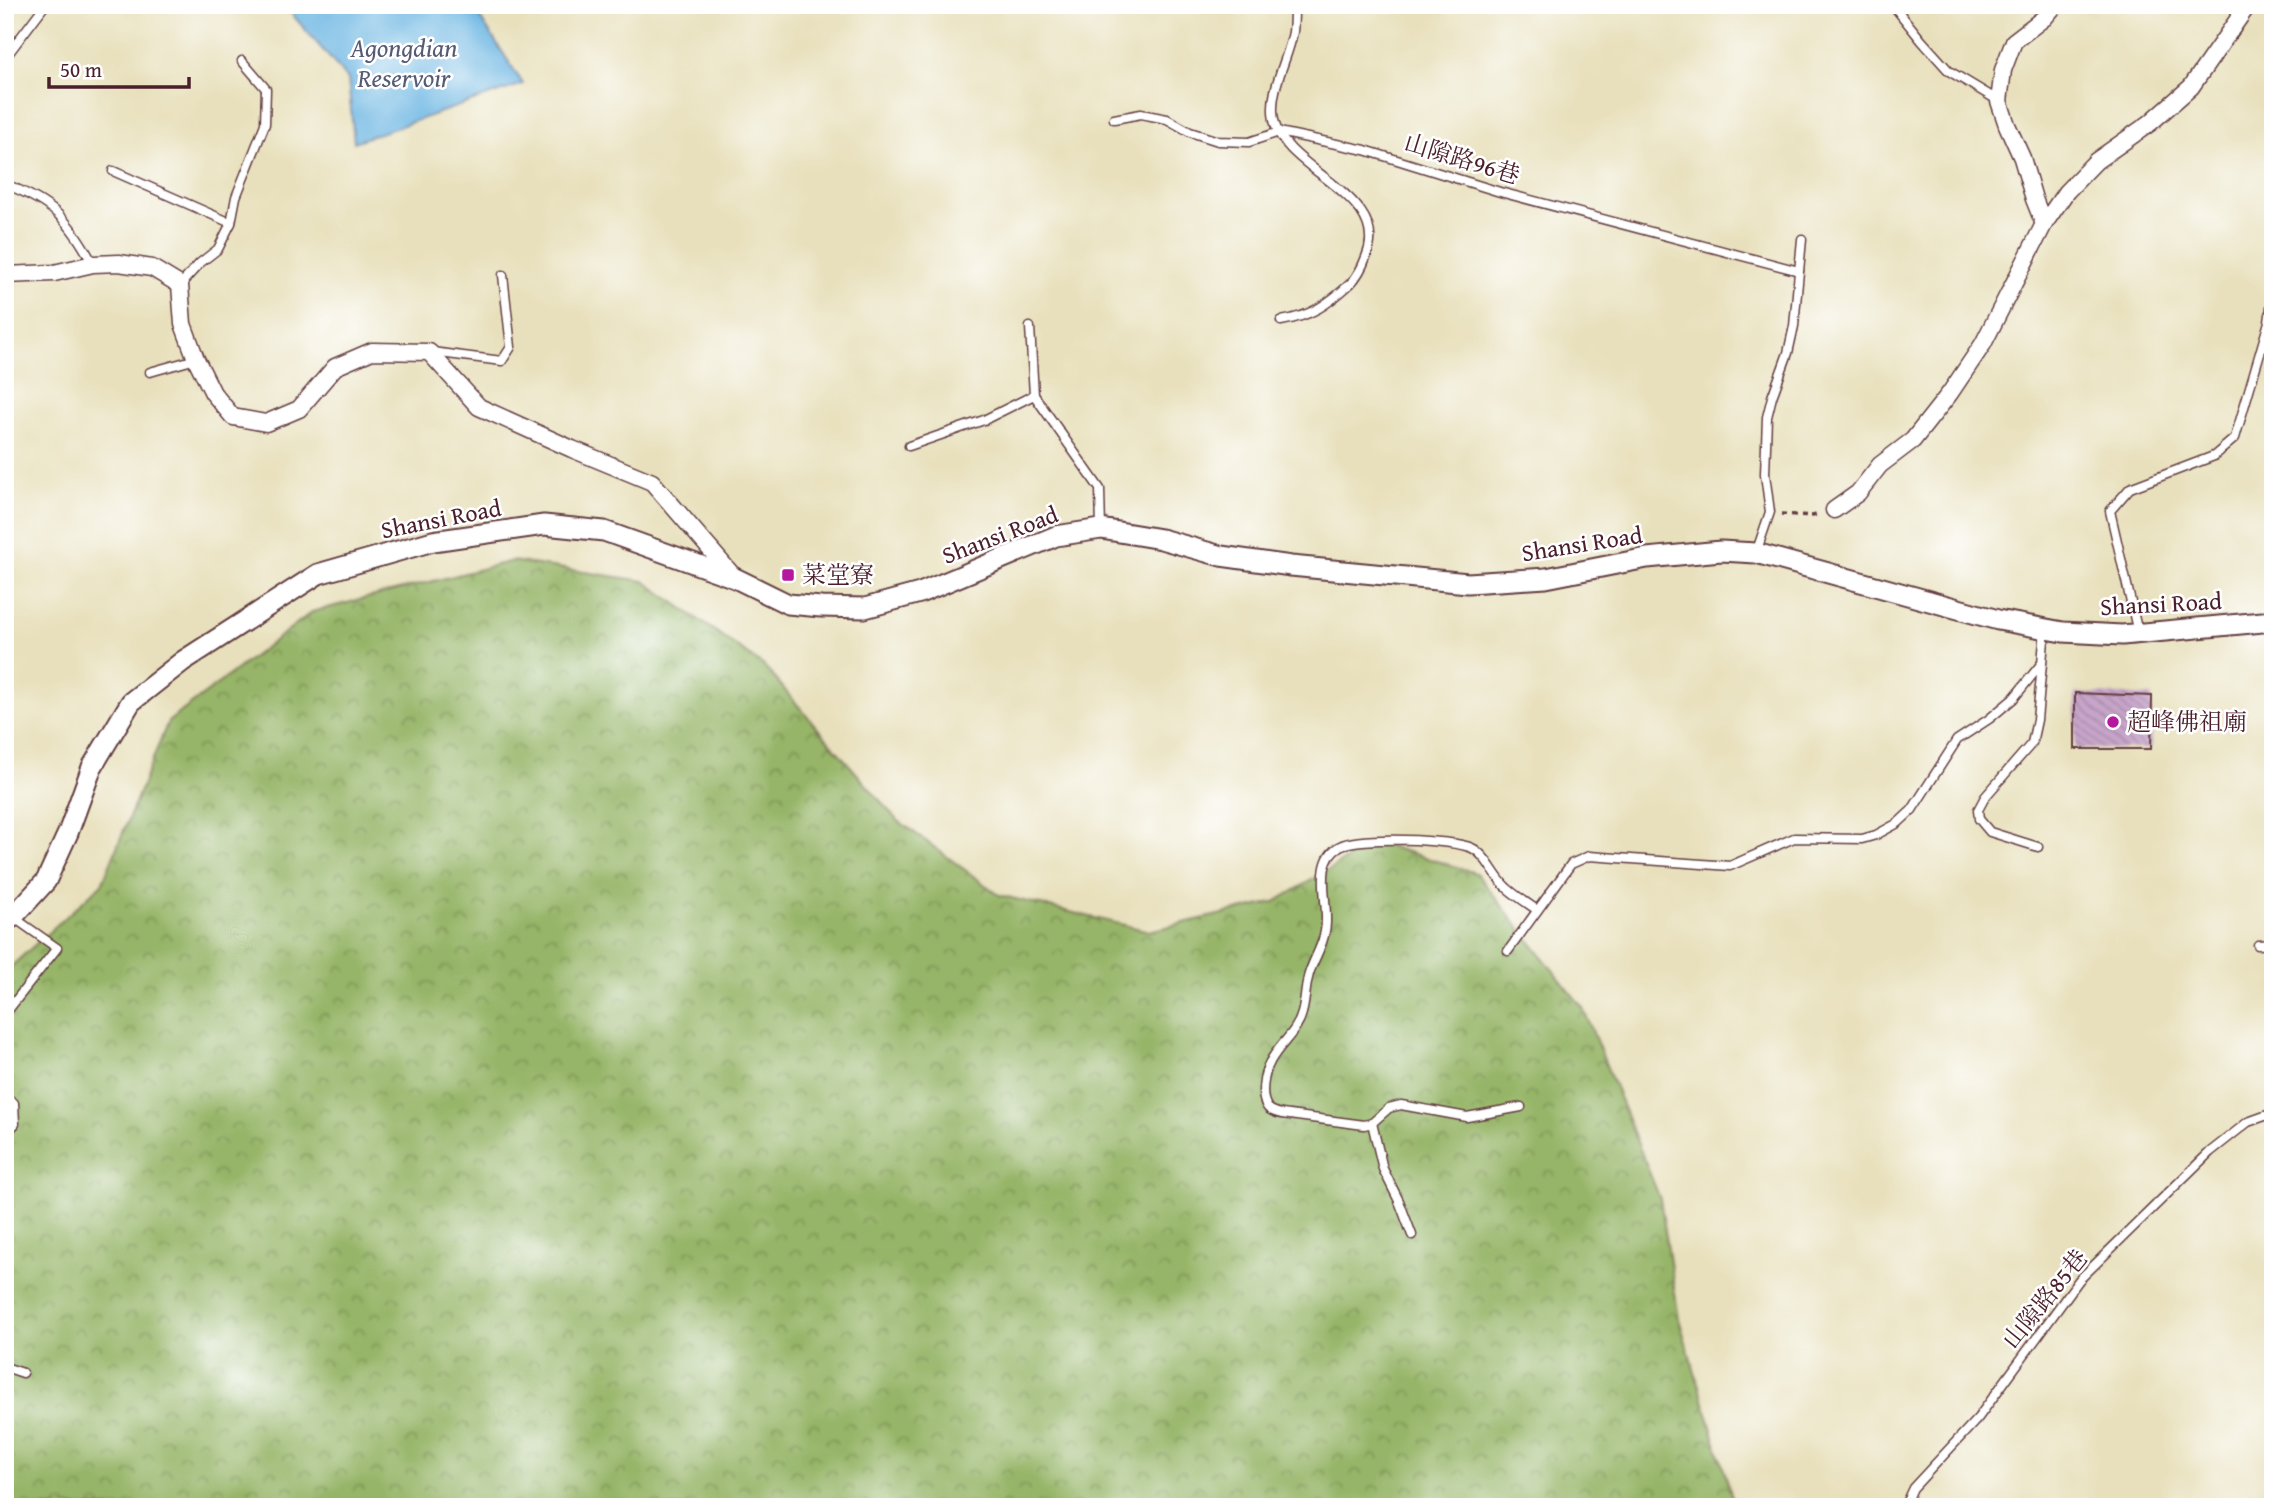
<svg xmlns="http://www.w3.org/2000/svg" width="2278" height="1512" font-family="'Gentium Book Plus','Noto Serif TC',serif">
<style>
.forest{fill:url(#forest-crowns);stroke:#706a49;stroke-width:2}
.water{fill:#67b4e1;stroke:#586a86;stroke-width:2}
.building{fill:url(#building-back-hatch)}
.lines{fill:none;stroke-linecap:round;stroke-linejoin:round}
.service-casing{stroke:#623c41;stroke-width:11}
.minor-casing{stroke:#623c41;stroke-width:19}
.tertiary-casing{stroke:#623c41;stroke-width:23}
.path{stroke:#623c41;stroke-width:3.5;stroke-dasharray:5 5;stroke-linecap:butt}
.service{stroke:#fff;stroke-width:8}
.minor{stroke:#fff;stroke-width:16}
.tertiary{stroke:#fff;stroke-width:19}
.poi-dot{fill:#b5179e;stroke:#fff;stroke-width:2.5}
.labels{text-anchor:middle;stroke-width:5;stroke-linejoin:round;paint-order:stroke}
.street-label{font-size:24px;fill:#4a1f2b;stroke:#fff}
.poi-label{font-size:24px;fill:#4a1f2b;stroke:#fff;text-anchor:start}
.water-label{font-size:26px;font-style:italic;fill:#565b74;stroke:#fff}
</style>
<defs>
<pattern id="forest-crowns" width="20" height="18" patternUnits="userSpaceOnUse" patternTransform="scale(1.75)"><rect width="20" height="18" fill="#96b567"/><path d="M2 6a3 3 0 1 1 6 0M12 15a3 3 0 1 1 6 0" fill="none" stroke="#7c9355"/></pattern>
<pattern id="building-back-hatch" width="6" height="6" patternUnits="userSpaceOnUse" patternTransform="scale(1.75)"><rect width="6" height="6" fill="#c8a6cb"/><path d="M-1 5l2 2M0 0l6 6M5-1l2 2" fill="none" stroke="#a487a5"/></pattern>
</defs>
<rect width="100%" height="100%" fill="#fff"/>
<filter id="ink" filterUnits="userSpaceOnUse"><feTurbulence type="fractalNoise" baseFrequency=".0143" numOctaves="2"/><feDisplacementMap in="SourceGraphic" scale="14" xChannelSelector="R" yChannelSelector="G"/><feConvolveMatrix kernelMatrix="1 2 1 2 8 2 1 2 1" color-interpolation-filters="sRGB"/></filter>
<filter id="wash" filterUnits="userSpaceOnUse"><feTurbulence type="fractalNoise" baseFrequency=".00686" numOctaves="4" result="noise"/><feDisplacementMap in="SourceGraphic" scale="28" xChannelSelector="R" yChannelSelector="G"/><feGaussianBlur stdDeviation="1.57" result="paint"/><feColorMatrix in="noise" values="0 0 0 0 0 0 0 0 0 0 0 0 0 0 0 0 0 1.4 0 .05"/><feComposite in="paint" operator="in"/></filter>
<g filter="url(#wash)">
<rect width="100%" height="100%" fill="#e8e0bc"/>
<path class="forest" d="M512,561L644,581L764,666L896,819L999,895L1149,931L1275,902L1375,842L1476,873L1583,1008L1660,1199L1679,1319L1735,1507H5V972L102,884L168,722L312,612Z"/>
<path class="water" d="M284,5H472L523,84L354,142L348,79Z"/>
<g id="blocks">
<path class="building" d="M2075,693L2152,696L2151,749H2075Z"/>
</g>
</g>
<g filter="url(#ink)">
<use href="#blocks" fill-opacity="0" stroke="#623c41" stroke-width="2"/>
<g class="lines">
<defs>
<g id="service">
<path d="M1893,5L1922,41L1949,71L1999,101"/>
<path d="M5,58L45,5"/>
<path d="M1114,119L1141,114L1167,119L1190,132L1218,141L1249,142L1279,132L1365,150L1500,192L1799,271"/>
<path d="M113,171L231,223"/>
<path d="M5,184C53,203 69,219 93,264"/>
<path d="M180,285L200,263L218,249L231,223L236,197L265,124L266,89L242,61"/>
<path d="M1281,321C1311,316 1327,305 1350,284C1358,276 1362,268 1366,257C1393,196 1283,170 1274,120C1268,91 1288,60 1293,32C1294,23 1294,14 1294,5"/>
<path d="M1030,327L1034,395L1100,489L1101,529"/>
<path d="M432,352L502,361L511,347L503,275"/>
<path d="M150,372L196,359"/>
<path d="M909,446L984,420L1034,395"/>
<path d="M1756,553L1770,512L1765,474L1767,417L1772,397L1788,353L1794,326L1802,239"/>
<path d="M2138,633L2110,511L2130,488L2214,456L2235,438L2269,322L2273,293"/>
<path d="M2038,847L1990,832L1979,819L1978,810L1985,797L2032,743L2037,720L2045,629"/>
<path d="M2258,945L2273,944"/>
<path d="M1508,951L1571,864L1589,856L1730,866L1794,838L1862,839L1876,835L1898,823L1912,810L1957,740L1989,719L2013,699L2042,663"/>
<path d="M5,1014L57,948L13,917"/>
<path d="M5,1096L14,1103L15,1124L5,1134"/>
<path d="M1521,1107L1467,1117L1401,1105L1389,1108L1372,1123L1364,1125L1282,1114C1277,1113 1272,1112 1268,1108C1259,1097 1264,1073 1270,1062C1279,1044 1297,1033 1302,1013C1306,999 1305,984 1310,971C1315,957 1323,945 1325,931C1331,906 1311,862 1340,846C1358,836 1453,839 1472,848C1487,855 1494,877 1507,888C1516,896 1527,903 1537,910"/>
<path d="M1372,1123L1383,1169L1399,1201L1412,1235"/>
<path d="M5,1367L23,1373"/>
<path d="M1904,1507L1913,1488L1978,1418L2079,1280L2210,1152L2248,1122L2273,1113"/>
</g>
<g id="minor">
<path d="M2044,224L2034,199L2022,158L2007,125L1999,101L2003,70L2014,41L2044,18L2055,5"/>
<path d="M5,275L54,273L93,264L119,263L152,268L180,285L183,324L196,359L213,393L233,417L266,423L299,409L335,367L372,351L429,352L479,407L572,449L652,482L735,578"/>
<path d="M1834,510L1858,493L1880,465L1913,440L1950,393L1983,344L2044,224L2066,192L2096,161L2150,123L2191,87L2248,5"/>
</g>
<path id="tertiary" d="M5,921L13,917L46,881L68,833L92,767L131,702L183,661L318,574L433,541L544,525L604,531L735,578L788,604L821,607L865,608L920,593L1056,536L1101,529L1161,539L1221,556L1291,566L1468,583L1546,578L1647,558L1721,551L1756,553L1998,620L2063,632L2122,635L2273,621"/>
</defs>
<use href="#service" class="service-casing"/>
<use href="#minor" class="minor-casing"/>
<use href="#tertiary" class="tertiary-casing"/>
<path class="path" d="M1781,514L1813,516L1818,514"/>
<use href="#service" class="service"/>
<use href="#minor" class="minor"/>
<use href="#tertiary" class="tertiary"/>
</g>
</g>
<g class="poi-dot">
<rect x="781" y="568" width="14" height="14" rx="3.5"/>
<circle cx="2113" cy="722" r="7"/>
</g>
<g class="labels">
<g class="street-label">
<text transform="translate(1462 159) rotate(17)" y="8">山隙路96巷</text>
<text transform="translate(441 519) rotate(-11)" y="8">Shansi Road</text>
<text transform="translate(1000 535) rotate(-21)" y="8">Shansi Road</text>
<text transform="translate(1582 544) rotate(-9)" y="8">Shansi Road</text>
<text transform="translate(2161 604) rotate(-3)" y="8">Shansi Road</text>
<text transform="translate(2045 1299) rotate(-51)" y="8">山隙路85巷</text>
</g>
<g class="poi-label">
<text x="802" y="583">菜堂寮</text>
<text x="2127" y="730">超峰佛祖廟</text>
</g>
<g class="water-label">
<text x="404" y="57">Agongdian<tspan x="404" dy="30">Reservoir</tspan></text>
</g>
</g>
<rect width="2278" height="1512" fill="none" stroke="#fff" stroke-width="28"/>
<path d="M49 77v10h140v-10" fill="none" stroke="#4a1f2b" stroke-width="3.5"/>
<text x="60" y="77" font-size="21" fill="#4a1f2b" stroke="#ffffff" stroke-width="5" paint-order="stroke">50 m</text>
</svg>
